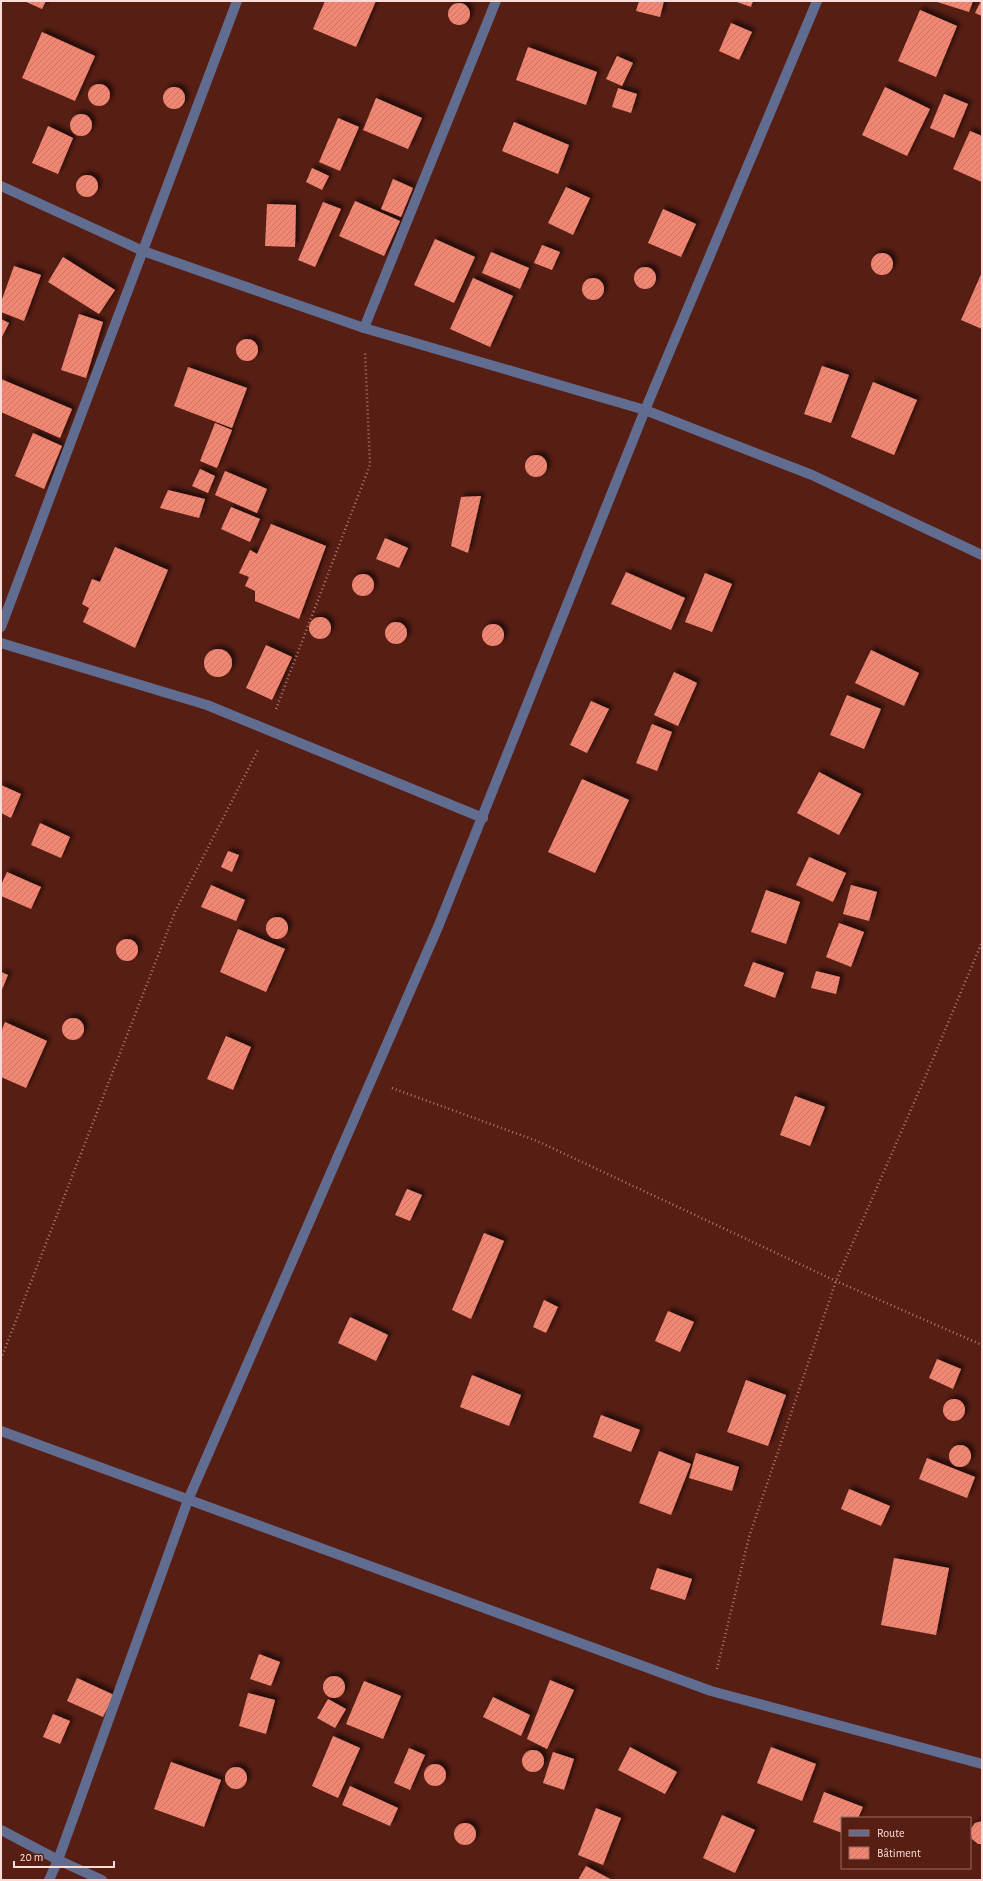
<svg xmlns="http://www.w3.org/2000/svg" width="983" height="1881" font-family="'Alegreya Sans',sans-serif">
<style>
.building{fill:url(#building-hatch);filter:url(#shadow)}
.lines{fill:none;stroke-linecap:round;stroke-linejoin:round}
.path{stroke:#a87c74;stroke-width:2.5;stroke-dasharray:1 3;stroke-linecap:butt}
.minor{stroke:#616c91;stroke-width:10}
</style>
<defs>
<pattern id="building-hatch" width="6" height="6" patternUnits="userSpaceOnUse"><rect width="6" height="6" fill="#f18773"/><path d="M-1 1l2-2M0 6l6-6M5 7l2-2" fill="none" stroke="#c87666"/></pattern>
<filter id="shadow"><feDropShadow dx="3.5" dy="-3.5" stdDeviation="2" flood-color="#0009"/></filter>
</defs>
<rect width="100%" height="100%" fill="#571e14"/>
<g class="building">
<path d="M24,1H46L42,9Z"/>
<path d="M325,1H376L356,47L313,29Z"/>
<path d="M639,1H664L660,17L636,11Z"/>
<path d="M734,1H753L751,7Z"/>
<path d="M934,1H973L969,12Z"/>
<path d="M981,1H982V16L975,13Z"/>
<circle cx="459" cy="14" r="11"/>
<path d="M920,10L957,26L936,77L898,61Z"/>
<path d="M731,23L752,32L739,60L719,51Z"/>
<path d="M42,32L95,56L75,101L22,78Z"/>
<path d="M528,47L597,72L586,105L516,80Z"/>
<path d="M617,56L633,63L622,86L606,79Z"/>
<circle cx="99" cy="95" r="11"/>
<circle cx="174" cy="98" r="11"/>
<path d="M885,87L930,109L907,156L862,135Z"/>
<path d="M618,88L637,94L631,113L612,107Z"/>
<path d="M944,94L968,104L954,138L930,128Z"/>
<path d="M376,98L422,118L408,149L363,130Z"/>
<circle cx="81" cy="125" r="11"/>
<path d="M338,118L359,127L340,171L319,162Z"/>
<path d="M514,122L569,145L558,174L502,151Z"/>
<path d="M48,126L73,138L58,174L32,163Z"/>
<path d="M970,131L982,136V182L953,169Z"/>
<path d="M312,168L329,176L322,190L306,182Z"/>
<circle cx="87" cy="186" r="11"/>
<path d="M393,179L413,188L401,217L381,209Z"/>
<path d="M566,187L590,198L573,235L548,223Z"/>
<path d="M355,201L400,221L384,256L339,236Z"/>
<path d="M323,202L341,209L315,267L298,260Z"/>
<path d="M267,204L296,205L295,247L265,246Z"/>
<path d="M663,209L696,224L681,257L648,243Z"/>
<path d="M435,239L475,257L454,303L414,285Z"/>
<path d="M542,245L560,252L552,270L534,263Z"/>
<path d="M491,252L529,268L520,289L482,273Z"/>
<circle cx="882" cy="264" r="11"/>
<path d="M63,257L115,290L99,314L48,282Z"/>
<path d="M14,266L41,275L24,321L1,312V302Z"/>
<circle cx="645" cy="278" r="11"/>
<path d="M982,272V329L961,320Z"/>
<circle cx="593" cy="289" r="11"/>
<path d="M473,278L513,296L490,347L450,329Z"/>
<path d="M79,314L103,322L86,378L61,370Z"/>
<path d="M1,319L9,323L1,339Z"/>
<circle cx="247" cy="350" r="11"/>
<path d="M822,366L849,375L831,423L804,414Z"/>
<path d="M188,367L247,388L232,428L174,406Z"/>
<path d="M1,379L72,409L60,438L1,412Z"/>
<path d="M873,382L917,400L894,455L851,437Z"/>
<path d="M215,423L232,430L217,468L200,461Z"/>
<path d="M33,433L62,446L44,489L15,476Z"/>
<circle cx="536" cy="466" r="11"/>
<path d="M200,469L215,476L208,493L192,486Z"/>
<path d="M225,471L267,489L257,513L215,495Z"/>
<path d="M168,490L205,499L199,518L160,508Z"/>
<path d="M481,496L468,553L451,546L461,497Z"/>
<path d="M231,507L260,519L250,542L221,529Z"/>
<path d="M271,524L326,546L299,619L255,601V591L245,586L249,577L239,573L250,550L257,554Z"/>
<path d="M385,538L408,548L399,568L376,559Z"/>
<path d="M115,547L168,570L135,648L83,622L89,608L82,604L92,579L100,582Z"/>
<path d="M626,572L685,598L671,630L611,604Z"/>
<path d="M705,573L732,584L712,632L685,622Z"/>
<circle cx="363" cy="585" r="11"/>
<circle cx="320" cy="628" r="11"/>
<circle cx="396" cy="633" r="11"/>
<circle cx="493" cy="635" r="11"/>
<path d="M266,645L292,657L272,700L246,688Z"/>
<circle cx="218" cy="663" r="14"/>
<path d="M871,650L919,673L904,706L855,683Z"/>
<path d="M674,672L697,683L678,726L654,715Z"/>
<path d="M847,695L881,709L864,749L830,735Z"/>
<path d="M591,701L609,709L587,753L570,745Z"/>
<path d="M652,724L672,732L657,771L636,763Z"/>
<path d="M819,772L861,794L839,835L797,813Z"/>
<path d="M582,779L629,800L595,873L548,852Z"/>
<path d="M1,785L21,794L11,818L1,813Z"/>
<path d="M40,823L70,837L61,858L31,845Z"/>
<path d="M228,851L239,855L232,872L221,867Z"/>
<path d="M809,857L846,873L833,902L796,885Z"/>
<path d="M7,872L41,887L31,909L1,896V885Z"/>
<path d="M211,885L245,900L236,921L201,907Z"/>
<path d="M851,885L877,892L869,921L843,914Z"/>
<path d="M766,890L800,902L786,944L751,932Z"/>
<circle cx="277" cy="928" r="11"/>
<path d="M839,923L864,932L851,967L826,957Z"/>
<path d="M238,929L285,949L266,992L220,972Z"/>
<circle cx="127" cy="950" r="11"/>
<path d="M753,962L784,973L775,998L744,986Z"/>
<path d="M816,971L840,977L836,994L811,988Z"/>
<path d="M1,972L8,975L1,992Z"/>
<circle cx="73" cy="1029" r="11"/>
<path d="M5,1022L47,1041L26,1088L1,1077V1032Z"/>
<path d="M226,1036L251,1047L233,1090L207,1079Z"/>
<path d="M795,1096L825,1107L810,1146L780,1135Z"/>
<path d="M407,1189L422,1195L410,1221L395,1215Z"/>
<path d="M484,1233L504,1241L471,1319L452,1310Z"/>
<path d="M544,1300L558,1307L546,1333L533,1327Z"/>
<path d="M668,1311L694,1322L680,1352L655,1341Z"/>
<path d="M350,1317L388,1335L376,1361L338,1343Z"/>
<path d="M937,1359L961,1369L953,1389L929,1378Z"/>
<path d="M472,1375L521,1395L509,1426L460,1407Z"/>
<path d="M746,1380L786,1395L768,1446L727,1432Z"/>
<circle cx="954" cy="1410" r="11"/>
<path d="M601,1415L640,1430L631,1452L593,1437Z"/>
<circle cx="960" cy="1456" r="11"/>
<path d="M659,1451L691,1464L671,1515L639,1503Z"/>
<path d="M696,1453L739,1467L732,1491L689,1478Z"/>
<path d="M927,1458L975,1477L967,1498L919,1479Z"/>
<path d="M849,1489L890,1506L881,1526L841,1509Z"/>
<path d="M894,1558L949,1568L936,1635L881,1625Z"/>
<path d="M657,1568L692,1579L685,1600L650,1589Z"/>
<path d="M259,1654L280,1662L271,1686L250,1679Z"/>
<circle cx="334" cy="1687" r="11"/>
<path d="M77,1678L114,1695L103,1717L67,1701Z"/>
<path d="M550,1680L574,1690L547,1749L527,1739Z"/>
<path d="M364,1681L401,1696L383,1739L346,1724Z"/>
<path d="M248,1693L275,1700L266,1734L239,1726Z"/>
<path d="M493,1697L530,1715L521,1736L483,1717Z"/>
<path d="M328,1699L346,1709L335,1728L317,1718Z"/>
<path d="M53,1714L70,1721L60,1744L43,1737Z"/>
<path d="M333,1736L360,1748L338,1798L312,1786Z"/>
<path d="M630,1747L677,1772L665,1794L618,1770Z"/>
<path d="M771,1747L816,1764L802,1801L757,1783Z"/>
<path d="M409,1748L425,1755L410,1790L394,1783Z"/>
<circle cx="533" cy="1761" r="11"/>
<path d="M553,1752L574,1759L564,1790L543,1783Z"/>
<path d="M171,1762L221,1780L204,1827L154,1809Z"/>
<circle cx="435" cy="1775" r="11"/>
<circle cx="236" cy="1778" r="11"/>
<path d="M350,1786L398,1808L390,1826L342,1805Z"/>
<path d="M824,1792L863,1807L858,1818H842V1833L813,1822Z"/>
<path d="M596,1808L621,1818L603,1865L578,1855Z"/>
<path d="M722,1815L755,1830L735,1873L703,1858Z"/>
<path d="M982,1821V1844H978L972,1839L970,1830L975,1823Z"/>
<circle cx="465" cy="1834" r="11"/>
<path d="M586,1866L612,1880H578Z"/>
</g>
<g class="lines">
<g class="path">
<path d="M276,709L370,465L365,351"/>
<path d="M392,1088L537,1141L836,1281L982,1345"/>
<path d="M1,1359L175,912L258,750"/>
<path d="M717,1669L749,1537L836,1281L927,1073L982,942"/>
</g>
<g class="minor">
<path d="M1,186L143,251L364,328L645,410L812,475L982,555"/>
<path d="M364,328L496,1"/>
<path d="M1,627L237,1"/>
<path d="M1,643L207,705L483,818"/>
<path d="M1,1431L711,1691L982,1764"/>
<path d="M1,1830L58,1860L102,1880"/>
<path d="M49,1880L58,1860L188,1500L438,927L645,410L817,1"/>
</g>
</g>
<rect width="983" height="1881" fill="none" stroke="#fbdcd6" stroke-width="4"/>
<rect x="841" y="1817" width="130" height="52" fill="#571e14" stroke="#996a62"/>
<rect x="849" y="1830" width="20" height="6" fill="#616c91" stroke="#996a62"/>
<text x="877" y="1837" font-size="12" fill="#fbdcd6">Route</text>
<rect x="849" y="1847" width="20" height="12" fill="url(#building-hatch)" stroke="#996a62"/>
<text x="877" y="1857" font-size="12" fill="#fbdcd6">Bâtiment</text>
<path d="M14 1861v6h100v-6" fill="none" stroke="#fbdcd6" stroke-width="2"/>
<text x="20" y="1861" font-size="12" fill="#fbdcd6" stroke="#571e14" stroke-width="3" paint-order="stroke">20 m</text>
</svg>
